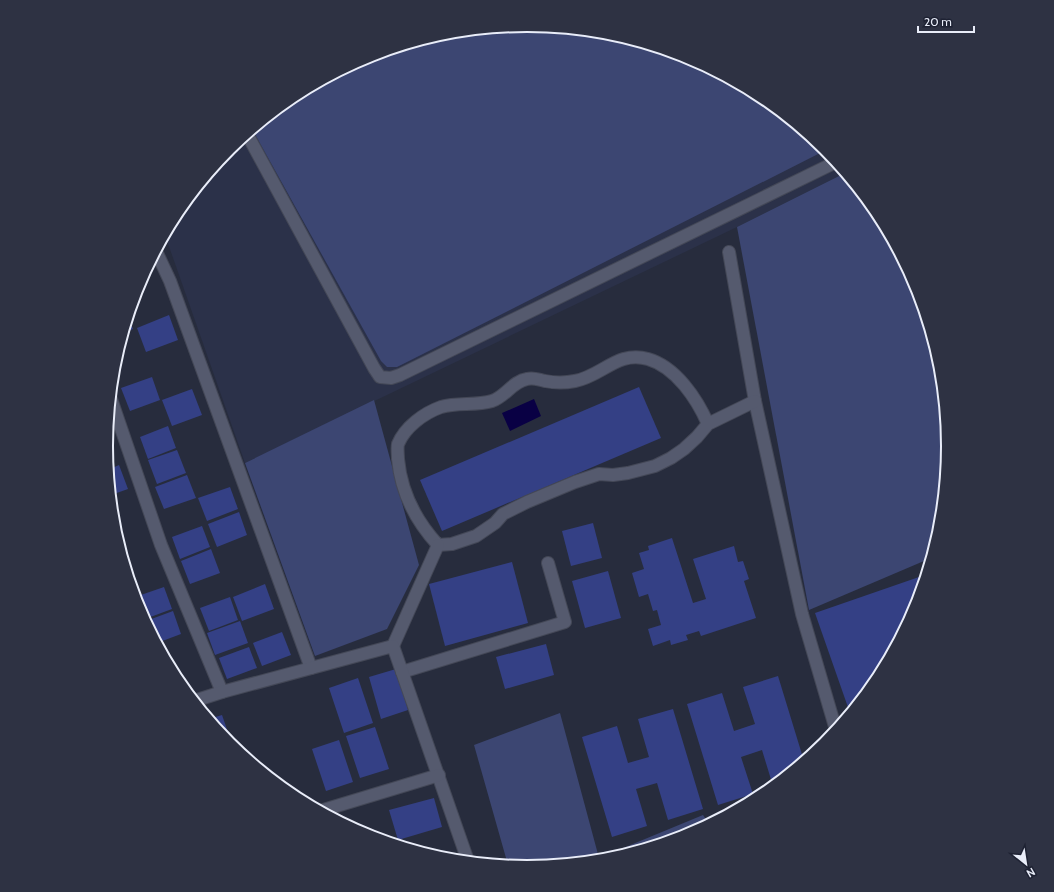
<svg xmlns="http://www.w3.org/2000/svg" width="1054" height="892" font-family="Cabin,sans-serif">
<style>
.built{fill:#2b3149}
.green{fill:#3c4672}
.water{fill:#090044}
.building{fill:#344085}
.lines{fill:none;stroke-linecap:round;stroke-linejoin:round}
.minor-casing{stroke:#444857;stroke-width:14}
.minor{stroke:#555a6e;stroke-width:12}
.rim{fill:none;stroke:#e9edf9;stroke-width:2}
</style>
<rect width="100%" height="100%" fill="#272c3d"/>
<path class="built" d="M527,25L609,33L688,57L761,96L825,148L845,173L737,227L245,463L165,235L177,212L229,148L293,96L366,57L445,33Z"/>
<g class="green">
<path d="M527,25L609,33L688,57L761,96L826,150L407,362L397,367H387L381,361L252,129L293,96L366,57L445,33Z"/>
<path d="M845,173L877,212L916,285L940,364L948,446L940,528L931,558L809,610L737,227Z"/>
<path d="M374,400L419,565L387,629L315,656L245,463Z"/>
<path d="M560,713L599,858L703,815L709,824L688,835L609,859L527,867L508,865L474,745Z"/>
</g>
<path class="water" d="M534,399L541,416L510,431L502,413Z"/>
<g class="building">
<path d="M169,315L178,340L146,352L137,328Z"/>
<path d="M128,317L133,329L123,333L128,319Z"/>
<path d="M152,377L160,400L130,411L121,388Z"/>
<path d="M639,387L661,438L442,531L420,480Z"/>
<path d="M192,389L202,415L172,426L162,400Z"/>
<path d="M168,426L176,448L148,459L140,437Z"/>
<path d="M177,450L186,473L157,484L148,460Z"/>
<path d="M119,465L128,489L111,495L108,470Z"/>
<path d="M187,475L196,498L164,509L155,487Z"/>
<path d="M230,487L238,509L207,521L198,498Z"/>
<path d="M239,512L247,535L217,547L208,524Z"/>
<path d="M593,523L602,558L571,566L562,531Z"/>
<path d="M202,526L210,547L180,559L172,537Z"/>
<path d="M672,538L693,603L706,599L693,559L734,546L738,562L743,561L749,579L744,581L756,618L701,636L699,631L686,635L688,640L671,645L670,640L653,646L648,629L661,625L657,610L653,611L648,594L639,597L632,573L644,569L639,553L649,550L648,546Z"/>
<path d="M211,549L220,573L190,584L181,561Z"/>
<path d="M512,562L528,623L445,646L429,584Z"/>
<path d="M608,571L621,618L585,628L572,581Z"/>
<path d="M919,577L922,586L916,607L877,680L850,713L815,613Z"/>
<path d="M265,584L274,609L242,621L233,597Z"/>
<path d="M164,587L172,609L145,619L138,607L135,597Z"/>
<path d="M230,597L238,620L209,631L200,608Z"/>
<path d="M173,611L181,634L157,643L146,621Z"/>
<path d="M240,621L248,643L215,655L207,633Z"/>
<path d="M282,632L291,655L262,666L253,643Z"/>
<path d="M546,644L554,675L505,689L496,657Z"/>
<path d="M249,647L257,668L227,679L219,658Z"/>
<path d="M396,669L408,710L381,719L369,677Z"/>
<path d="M778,676L804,761L773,786L762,750L741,757L753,794L718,805L687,704L722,693L734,731L755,724L743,687Z"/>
<path d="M358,678L373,723L344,733L329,688Z"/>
<path d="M673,709L703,809L668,820L657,783L636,789L647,826L612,837L582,737L617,726L628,763L649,757L638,719Z"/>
<path d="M222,715L233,747L209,719Z"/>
<path d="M375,727L389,769L360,778L346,736Z"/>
<path d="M339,740L353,782L326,791L312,749Z"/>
<path d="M434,798L442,827L398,840L389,810Z"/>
</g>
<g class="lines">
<defs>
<g id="minor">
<path d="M247,134L374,368L380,377L391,378L400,375L836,162"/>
<path d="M156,251L170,281L311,668"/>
<path d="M729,252L755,401L802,614L836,730"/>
<path d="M111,399L161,545L222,692"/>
<path d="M708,424C697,399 676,367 648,359C618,350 602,376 575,381C565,383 555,383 545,381C539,380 534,377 527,379C513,381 505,397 492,401C475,406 458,402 441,407C424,413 405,427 398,444C397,448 398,455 398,459C401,492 416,521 438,545L452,544L476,536L495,523L503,514L527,502L575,482L599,474L613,475L628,473L655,466L671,458L684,449L697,437L708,424L755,401"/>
<path d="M393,646L438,545"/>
<path d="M402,672L565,622L548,563"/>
<path d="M194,701L222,692L393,646L468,861"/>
<path d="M320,811L439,775"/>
</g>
</defs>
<use href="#minor" class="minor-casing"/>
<use href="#minor" class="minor"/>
</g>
<path d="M0 0H1054V892H0ZM113 446a414 414 0 1 1 828 0a414 414 0 1 1-828 0Z" fill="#2e3243" fill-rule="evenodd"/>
<path class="rim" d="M113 446a414 414 0 1 1 828 0a414 414 0 1 1-828 0Z"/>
<g transform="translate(1026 864) rotate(150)" stroke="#1e2233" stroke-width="3" paint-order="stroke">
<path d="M0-3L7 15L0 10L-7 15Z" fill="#e9edf9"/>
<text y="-6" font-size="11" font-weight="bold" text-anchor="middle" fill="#e9edf9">N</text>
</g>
<path d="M918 26v6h56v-6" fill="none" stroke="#e9edf9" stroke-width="2"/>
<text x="924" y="26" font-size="12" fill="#e9edf9" stroke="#1e2233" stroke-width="3" paint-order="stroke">20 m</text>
</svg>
